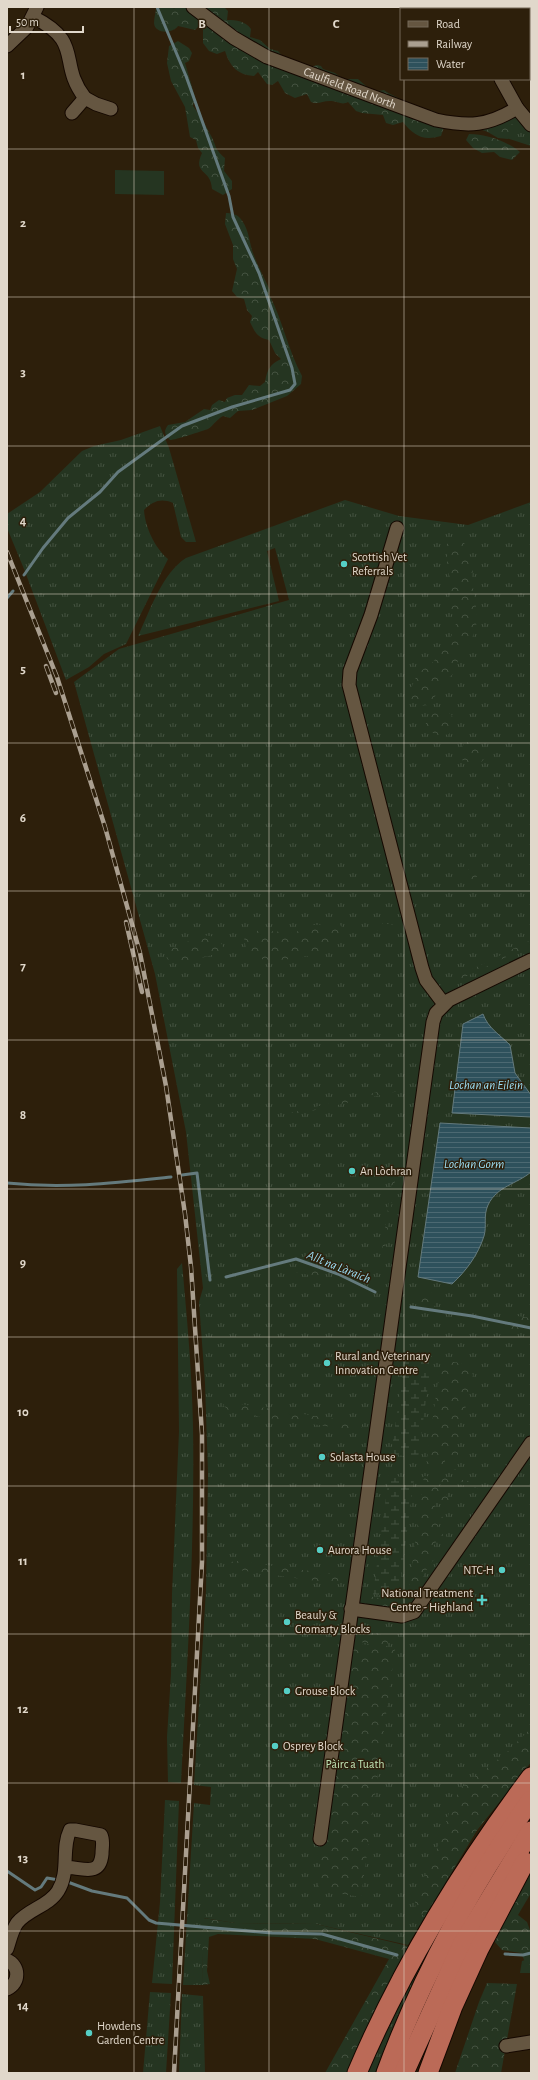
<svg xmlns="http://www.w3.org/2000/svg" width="538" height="2080" font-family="'Alegreya Sans',sans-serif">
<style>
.grass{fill:url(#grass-tufts)}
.forest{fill:url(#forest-crowns)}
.wetland{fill:url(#wetland-marsh)}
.garden{fill:#253521}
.water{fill:url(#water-rules);stroke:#647a7d}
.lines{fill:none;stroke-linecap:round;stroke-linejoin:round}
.stream{stroke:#647a7d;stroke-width:3}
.minor-casing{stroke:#150800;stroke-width:15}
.highway-casing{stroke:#150800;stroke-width:21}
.minor{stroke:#655641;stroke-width:13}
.highway{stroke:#bb6a57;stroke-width:19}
.rail-casing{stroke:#aa9f90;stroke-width:4.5}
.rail{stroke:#2d1f0b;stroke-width:3;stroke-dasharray:9;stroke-linecap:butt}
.grid{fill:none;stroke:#e1d8cb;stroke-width:1;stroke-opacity:0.55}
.poi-dot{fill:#55cec5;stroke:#2d1f0b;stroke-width:1.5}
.labels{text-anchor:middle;stroke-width:3;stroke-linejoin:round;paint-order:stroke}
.street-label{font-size:12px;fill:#e1d8cb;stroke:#2d1f0b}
.poi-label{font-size:12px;fill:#e1d8cb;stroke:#2d1f0b;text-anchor:start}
.park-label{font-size:12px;fill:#c1e5b6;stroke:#2d1f0b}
.water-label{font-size:13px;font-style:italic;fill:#9cdff6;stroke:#2d1f0b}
.grid-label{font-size:13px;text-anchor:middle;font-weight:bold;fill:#e1d8cb;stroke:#2d1f0b;stroke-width:3;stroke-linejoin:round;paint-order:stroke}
</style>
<defs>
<pattern id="grass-tufts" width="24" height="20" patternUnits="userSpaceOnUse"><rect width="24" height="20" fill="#253521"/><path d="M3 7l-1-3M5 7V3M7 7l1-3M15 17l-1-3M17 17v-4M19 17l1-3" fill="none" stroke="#445240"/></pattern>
<pattern id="forest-crowns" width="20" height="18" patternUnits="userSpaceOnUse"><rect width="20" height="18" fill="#253521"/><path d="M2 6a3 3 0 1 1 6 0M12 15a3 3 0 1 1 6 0" fill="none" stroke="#445240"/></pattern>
<pattern id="wetland-marsh" width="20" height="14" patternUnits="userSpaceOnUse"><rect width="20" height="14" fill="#253521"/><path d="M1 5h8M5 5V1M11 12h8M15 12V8" fill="none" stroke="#445240"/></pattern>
<pattern id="water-rules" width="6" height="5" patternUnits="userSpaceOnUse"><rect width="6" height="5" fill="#2e515c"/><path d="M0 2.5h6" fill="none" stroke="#4c6972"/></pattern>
</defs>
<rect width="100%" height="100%" fill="#2d1f0b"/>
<g class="grass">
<path d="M514,116L519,117L531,129V146L473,127Z"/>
<path d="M160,426L169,448L196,542H186L181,537L173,503C161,498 153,501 144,510C145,527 155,548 168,559L126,644L104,654L89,667L66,680L24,569L7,528V514L40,492L82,451L94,446L121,440Z"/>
<path d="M345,500L399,516L468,525L531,502V1762L477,1830L408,1945L316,1924L235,1923L204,1918L202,1985H183L194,1803L210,1805L211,1787L194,1785L206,1590L208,1474L205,1383L199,1302L203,1288L186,1132L155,974L74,682L119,649L289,600L275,548L267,551L279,601L138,636C150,611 162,573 186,558Z"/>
<path d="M182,1263C187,1318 192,1372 193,1426C195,1545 187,1665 181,1783L168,1782L167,1737L171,1674L172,1594L179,1431L177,1269Z"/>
<path d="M165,1800L179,1801L172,1984L152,1983L160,1902Z"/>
<path d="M469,1882L423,1962L395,2023L375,2073H362L393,2005Z"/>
<path d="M531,1958V1973H520L522,1961Z"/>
<path d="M150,1992L171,1993L166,2073H143Z"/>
<path d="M182,1994L203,1996L205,2073H179Z"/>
</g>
<g class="forest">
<path d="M156,7H173L174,9L175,7H201L203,9L204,7H224L228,11L227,20C237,20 245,21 251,29L250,37L260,40L270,49L278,51L286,60L311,67L317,65L321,66L323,69L335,73L343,79H358C366,86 372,93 384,90C390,95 398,96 403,102L402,113L404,115C421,109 425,106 441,115L444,127L441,136C423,141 414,136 403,122L393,125L386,123L383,115L362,113L356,111L348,102C341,106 337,100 330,101C322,101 318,105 311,102L307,94L295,98L285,93L278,81L272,85L267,84L258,72L254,76C238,75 230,67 225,51L217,54L209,51L203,43V30L199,26L195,30L178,26C174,33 155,35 154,23C154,18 156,12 156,7Z"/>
<path d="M178,41L189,48L192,53L189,61L185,63L195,97L193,106C200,115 205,124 210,134C217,145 213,148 225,158L224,171L232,181V189L223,195L212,189C211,168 192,175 202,153L198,148L196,140L190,137L185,107L171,81L167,63L169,46Z"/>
<path d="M507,120L513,126V134L508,139L498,138L486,131L490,126Z"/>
<path d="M469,134C486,134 507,141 520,152L512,160L500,157L494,152L482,153L473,148L466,140Z"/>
<path d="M226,213C230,213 237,214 240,218C248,227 249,239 252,250C256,262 264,278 270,290L269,294C283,321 288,350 302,376L301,384L287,396L252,410L238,411L230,418L223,416C217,419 213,426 208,429C202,431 176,440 170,440C165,434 163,432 168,425L185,422L204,409L210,410L212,405L219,400L225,402L227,398L235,395H242L249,385L260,386L265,382C267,370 270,364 281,359L275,353L269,340C257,338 255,332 250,322L252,316L247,310L244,299L237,297L232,291L237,269L233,259V245L225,224Z"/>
<path d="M461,537L469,552L473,567L472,581L477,613L476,628L470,643L462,651L452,675L442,683L431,704C425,706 422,706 415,703C403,697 415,683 417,674L433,662L449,642L457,621C443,601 451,602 451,582C452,578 448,575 448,570C446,563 448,554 446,545L452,539Z"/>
<path d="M437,708L451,714L455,722L449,734L439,736L426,729C425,718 428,714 437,708Z"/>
<path d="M473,741L482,748L485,757L479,766H469L459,757L464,743Z"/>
<circle cx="503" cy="788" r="6"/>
<circle cx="471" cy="875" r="6"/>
<path d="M383,923H390L394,927L390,933H383L377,930Z"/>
<path d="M339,924L347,932C342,937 337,944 332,948C319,957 266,965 252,956C246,952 245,944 244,937L259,930L293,933L314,925Z"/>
<path d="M203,935L216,937L223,946L220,952C205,959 186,960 169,962L164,952Z"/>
<path d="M531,940V945L446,986L443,985L444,983Z"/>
<path d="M407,1085V1089L289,1116L286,1114Z"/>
<path d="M394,1167H397L384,1255L381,1257Z"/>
<path d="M301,1266L317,1270L321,1275L314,1276L296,1272V1268Z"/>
<circle cx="426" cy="1301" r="10"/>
<path d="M517,1316L531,1318V1334L506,1329L504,1326Z"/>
<path d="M441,1360L467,1364L473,1375L467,1396L464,1419L457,1426L464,1435L455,1443L458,1450V1455L445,1460V1464L456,1466L457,1470L426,1466Z"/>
<path d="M228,1402L354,1422L362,1424L361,1431L239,1414L229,1411L223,1405Z"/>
<path d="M424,1476C438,1478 477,1478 484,1489C480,1490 452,1481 440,1483L439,1486L446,1489L447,1496L451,1499L450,1506H444L440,1501L435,1502V1508L444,1519L434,1530V1535L446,1534L447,1542L442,1547L440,1543L436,1542L433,1547L439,1554L429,1565L415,1592L407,1603Z"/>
<path d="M238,1561L339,1575L338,1584L231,1569V1562Z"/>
<path d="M368,1596L393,1601L392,1609L366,1605Z"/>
<path d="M362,1631L389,1636L387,1646L360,1642Z"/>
<path d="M348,1642L395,1649L361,1897L317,1890Z"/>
<path d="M531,1728V1762L477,1830L425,1916L416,1912L415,1902L420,1886L436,1851L454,1799L462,1787L505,1754Z"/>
<path d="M531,1871V1893L518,1915L527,1922L531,1933L530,1963L525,1962L521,1953L502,1950L494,1941Z"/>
<path d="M203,1918L235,1923L316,1924L412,1947L350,2073H325L389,1959L315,1939L218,1934L209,1937L207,1971L210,1984L202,1985Z"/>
<path d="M487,1983L517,1984L501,2073H455L479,2002Z"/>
</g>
<g class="wetland">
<path d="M406,1352L432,1356L418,1458L391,1454Z"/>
<path d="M389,1475L414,1479L398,1599L373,1594Z"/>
</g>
<path class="garden" d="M115,170L164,171V195L115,194Z"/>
<g class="water">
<path d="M483,1014C488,1028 499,1034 510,1045L515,1073L531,1095V1117L452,1113L463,1024Z"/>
<path d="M440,1123L531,1128V1172C517,1184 497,1186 488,1205C483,1216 487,1226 484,1236C478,1255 466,1271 452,1284L418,1277Z"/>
</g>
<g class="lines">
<g class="stream">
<path d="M24,575L43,548L68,518L100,492L118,472L158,443L182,426L232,407L290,390L295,384L292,368L259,273L233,217L229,196L186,76L157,7"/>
<path d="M7,598L13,591"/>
<path d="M182,1175L197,1173L210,1280"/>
<path d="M7,1183C64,1189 115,1183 171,1177"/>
<path d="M226,1277L296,1259L338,1274L375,1292"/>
<path d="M411,1307L472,1316L531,1328"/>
<path d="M7,1871L35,1890L41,1887L47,1878L59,1880"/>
<path d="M65,1881L92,1891L127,1898L149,1920L156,1923L272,1933L322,1934L397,1955"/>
<path d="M505,1954L523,1955L531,1953"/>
</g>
<defs>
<g id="minor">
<path id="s1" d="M193,7L234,38L267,57L436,120C469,127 488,126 517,108"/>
<path d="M484,7V9"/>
<path d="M33,17C85,43 57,62 85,98L72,113"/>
<path d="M7,46L27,27L37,7"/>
<path d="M501,79L517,108L531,125"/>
<path d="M85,98L96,104L111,109"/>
<path d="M397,528L371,615L350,671L349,685L422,968L426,980L444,1004"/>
<path d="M351,1609L402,1616L414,1612L531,1443"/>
<path d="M320,1839L433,1022L436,1013L449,1000L531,960"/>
<path d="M7,1949C10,1940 12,1930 17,1923C28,1909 49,1906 58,1891C70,1872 61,1849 70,1830H75L101,1835C104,1841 102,1847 102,1854C100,1877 83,1868 66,1867"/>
<path d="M7,1960C20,1966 20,1982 7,1989"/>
<path d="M506,2046L531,2042"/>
</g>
<g id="highway">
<path d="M357,2073C402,1967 462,1869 531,1777"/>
<path d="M386,2073C422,1976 472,1884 531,1800"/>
<path d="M404,2073L462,1945L531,1831"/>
<path d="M428,2073L453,2006L479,1949L525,1862"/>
</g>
</defs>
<use href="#minor" class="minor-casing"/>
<use href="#highway" class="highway-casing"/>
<use href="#minor" class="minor"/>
<use href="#highway" class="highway"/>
<defs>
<g id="rail">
<path d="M7,552L57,677L105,827L140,953L166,1086L185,1214L191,1267L202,1434V1562L174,2073"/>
<path d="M46,666L56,693"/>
<path d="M126,922L142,992"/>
</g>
</defs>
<use href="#rail" class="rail-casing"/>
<use href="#rail" class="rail"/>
</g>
<path class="grid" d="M134,7V2073M269,7V2073M404,7V9M404,79V2073M7,149H531M7,297H531M7,446H531M7,594H531M7,743H531M7,891H531M7,1040H531M7,1189H531M7,1337H531M7,1486H531M7,1634H531M7,1783H531M7,1931H531"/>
<g class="poi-dot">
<circle cx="344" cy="564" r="4"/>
<circle cx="352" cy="1171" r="4"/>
<circle cx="327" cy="1363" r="4"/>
<circle cx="322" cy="1457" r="4"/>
<circle cx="320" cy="1550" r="4"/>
<circle cx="502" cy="1570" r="4"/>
<path d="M480 1594h4v4h4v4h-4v4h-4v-4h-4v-4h4z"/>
<circle cx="287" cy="1622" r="4"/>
<circle cx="287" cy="1691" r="4"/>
<circle cx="275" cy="1746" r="4"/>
<circle cx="89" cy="2033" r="4"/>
</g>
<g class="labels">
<g class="street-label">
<text dy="4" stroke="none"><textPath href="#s1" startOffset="178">Caulfield Road North</textPath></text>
</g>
<g class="poi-label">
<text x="352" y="561">Scottish Vet<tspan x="352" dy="14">Referrals</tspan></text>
<text x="360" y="1175">An Lòchran</text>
<text x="335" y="1360">Rural and Veterinary<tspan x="335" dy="14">Innovation Centre</tspan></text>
<text x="330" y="1461">Solasta House</text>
<text x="328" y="1554">Aurora House</text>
<text x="494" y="1574" text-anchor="end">NTC-H</text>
<text x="473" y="1597" text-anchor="end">National Treatment<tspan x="473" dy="14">Centre - Highland</tspan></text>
<text x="295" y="1619">Beauly &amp;<tspan x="295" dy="14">Cromarty Blocks</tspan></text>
<text x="295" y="1695">Grouse Block</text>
<text x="283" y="1750">Osprey Block</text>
<text x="97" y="2030">Howdens<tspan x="97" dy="14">Garden Centre</tspan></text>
</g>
<g class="park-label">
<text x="355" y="1768">Pàirc a Tuath</text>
</g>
<g class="water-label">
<text x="486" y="1089">Lochan an Eilein</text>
<text x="474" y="1168">Lochan Gorm</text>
<text transform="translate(339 1266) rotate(22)" y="5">Allt na Làraich</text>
</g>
</g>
<g class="grid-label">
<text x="202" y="28">B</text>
<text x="336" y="28">C</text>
<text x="23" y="79">1</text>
<text x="23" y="227">2</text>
<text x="23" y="376">3</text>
<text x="23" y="525">4</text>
<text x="23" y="673">5</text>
<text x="23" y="822">6</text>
<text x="23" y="970">7</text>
<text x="23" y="1119">8</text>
<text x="23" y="1267">9</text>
<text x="23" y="1416">10</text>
<text x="23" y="1565">11</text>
<text x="23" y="1713">12</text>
<text x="23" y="1862">13</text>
<text x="23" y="2010">14</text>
</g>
<rect width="538" height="2080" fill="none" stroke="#e1d8cb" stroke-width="16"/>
<rect x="400" y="8" width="130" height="72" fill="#2d1f0b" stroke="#756958"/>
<rect x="408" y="21" width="20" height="6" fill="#655641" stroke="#756958"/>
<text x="436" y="28" font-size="12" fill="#e1d8cb">Road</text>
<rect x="408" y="41" width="20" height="6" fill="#aa9f90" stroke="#756958"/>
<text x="436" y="48" font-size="12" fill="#e1d8cb">Railway</text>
<rect x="408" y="58" width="20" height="12" fill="url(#water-rules)" stroke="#756958"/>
<text x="436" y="68" font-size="12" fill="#e1d8cb">Water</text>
<path d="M10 26v6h73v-6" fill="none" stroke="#e1d8cb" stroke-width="2"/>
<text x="16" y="26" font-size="12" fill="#e1d8cb" stroke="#2d1f0b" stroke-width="3" paint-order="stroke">50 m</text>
</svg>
